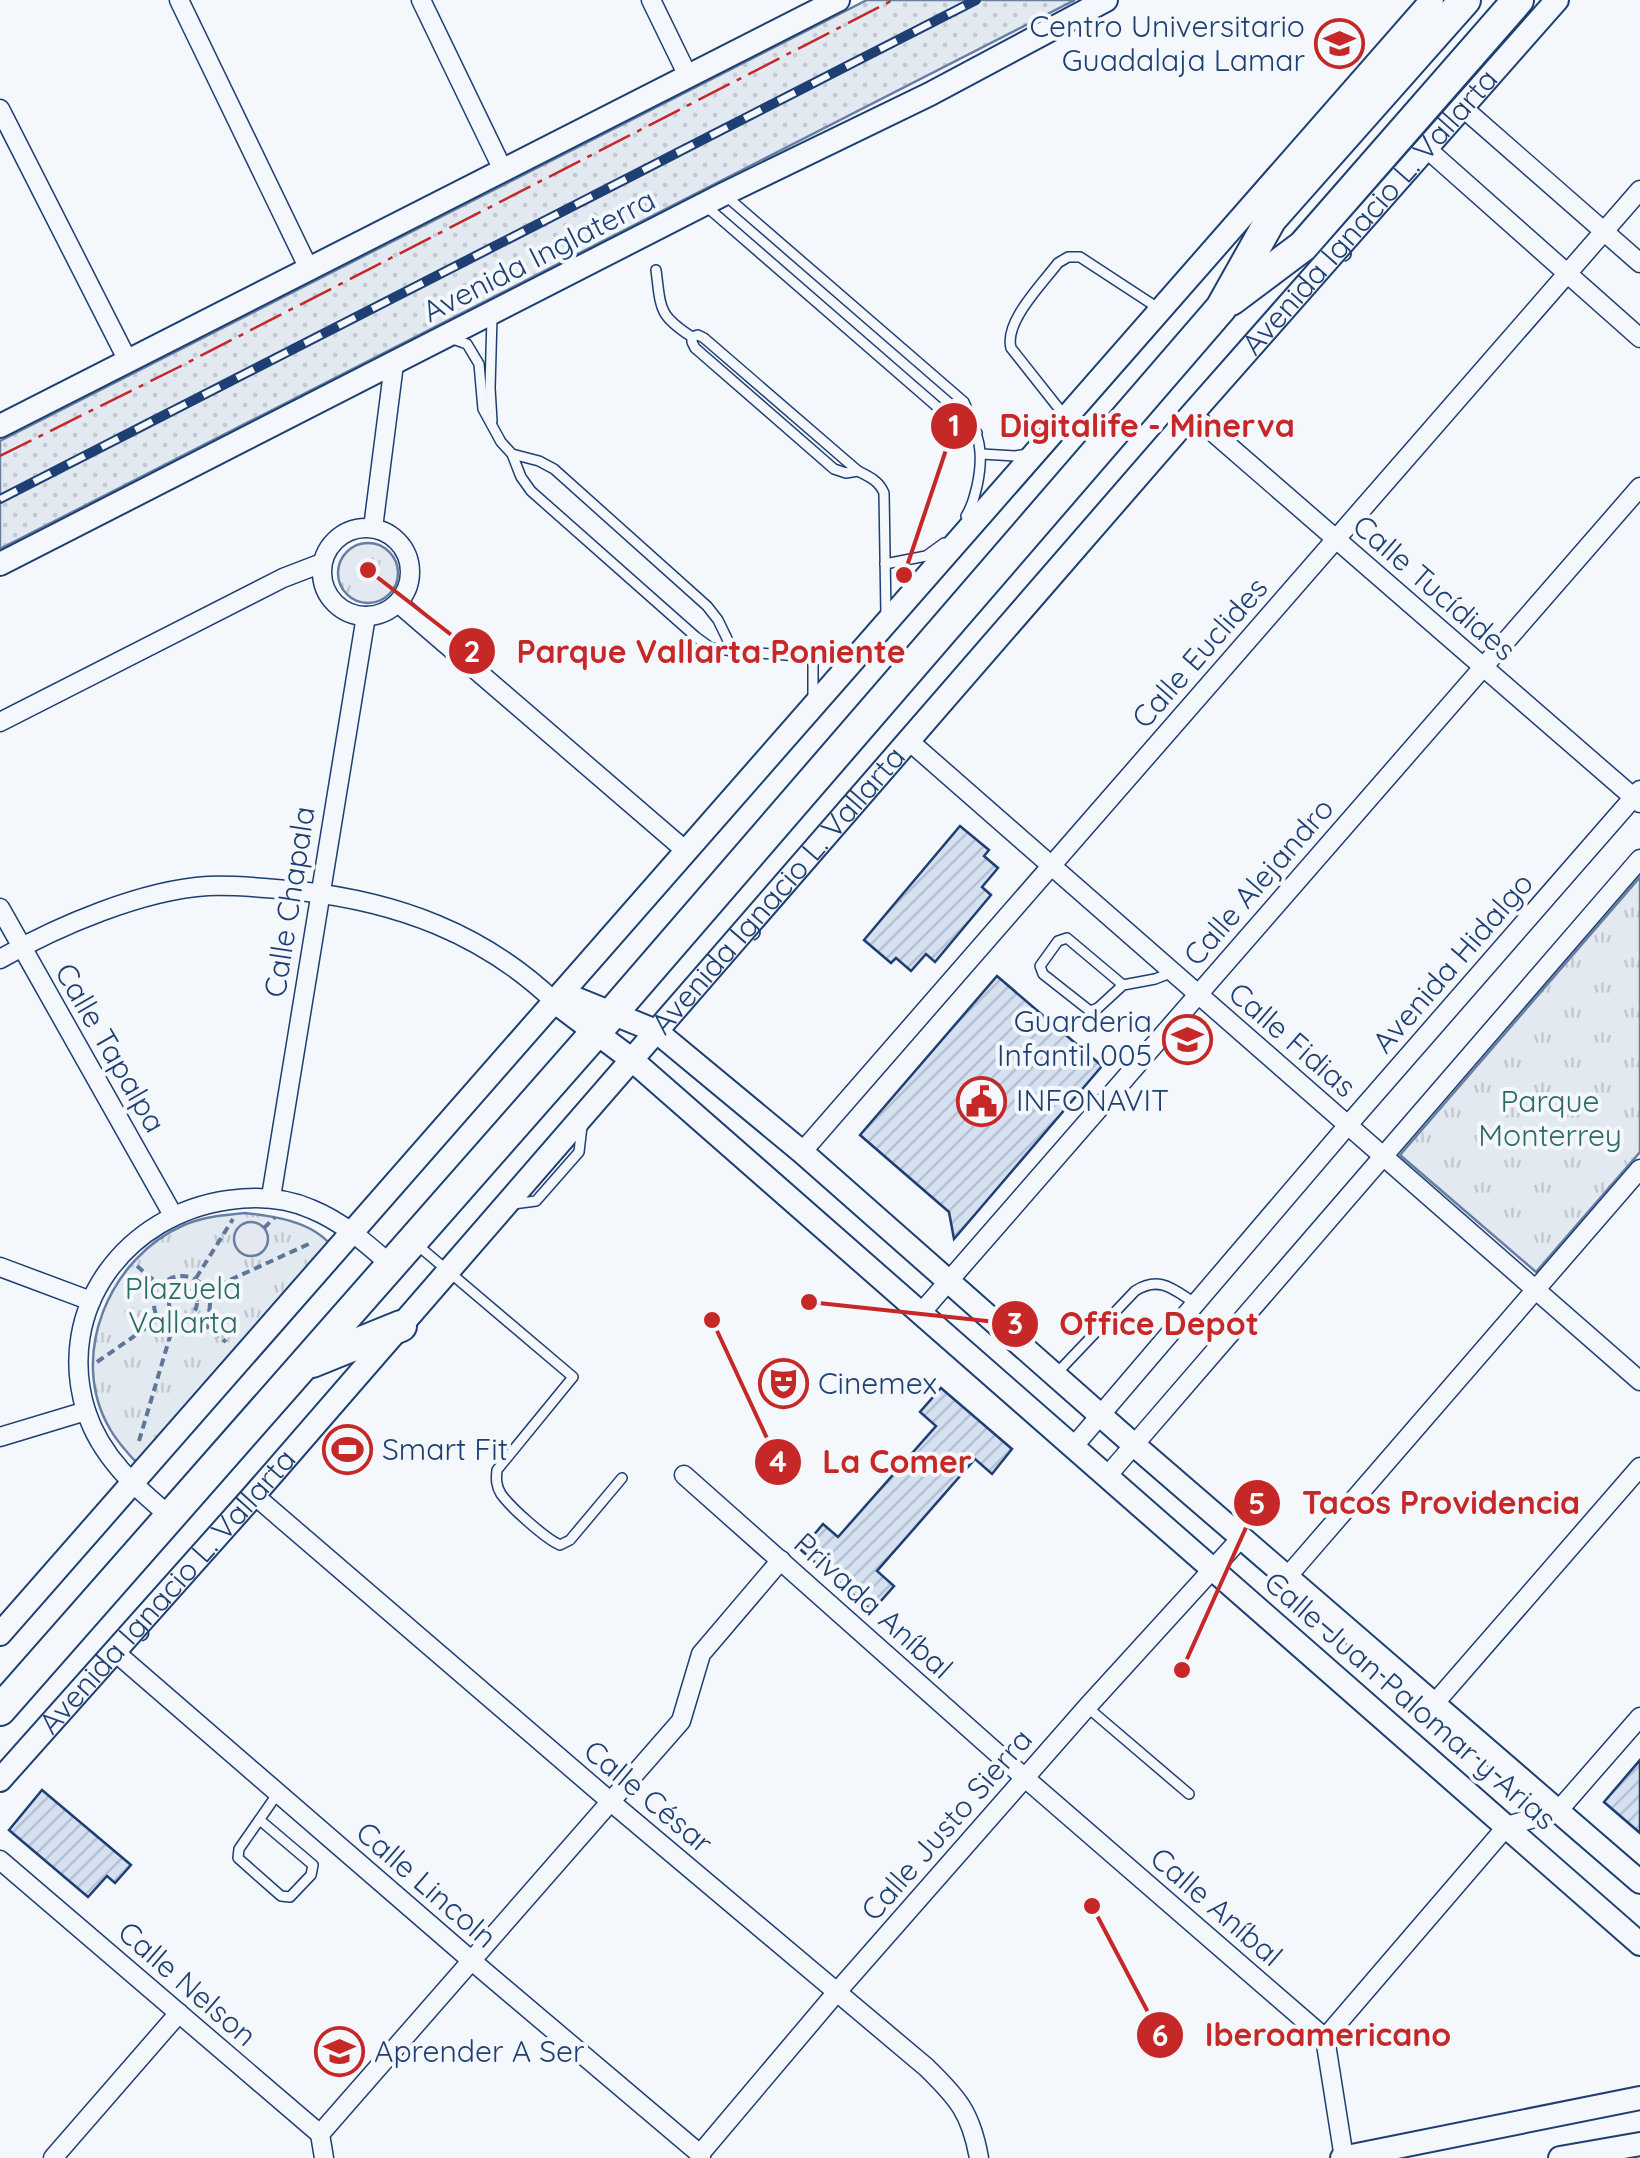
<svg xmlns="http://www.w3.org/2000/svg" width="1640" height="2158" font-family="Quicksand,sans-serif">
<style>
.grass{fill:url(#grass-dots);stroke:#687fa3;stroke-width:2.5}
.park{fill:url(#park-tufts);stroke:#687fa3;stroke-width:2.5}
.parking{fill:#e3e8f0;stroke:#687fa3;stroke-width:2.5}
.building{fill:url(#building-hatch);stroke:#1d3f73;stroke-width:2.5}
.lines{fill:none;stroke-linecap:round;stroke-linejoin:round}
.service-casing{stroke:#1d3f73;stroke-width:12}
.minor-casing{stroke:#1d3f73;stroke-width:21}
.tertiary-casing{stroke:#1d3f73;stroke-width:26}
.primary-casing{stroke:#1d3f73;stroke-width:34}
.path{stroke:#5e769c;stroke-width:4;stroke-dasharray:8 5;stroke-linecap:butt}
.service{stroke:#f4f7fb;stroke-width:9}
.minor{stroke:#f4f7fb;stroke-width:18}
.tertiary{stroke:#f4f7fb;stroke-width:22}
.primary{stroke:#f4f7fb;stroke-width:30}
.rail-casing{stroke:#1d3f73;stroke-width:10}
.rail{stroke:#f4f7fb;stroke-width:6;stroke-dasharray:19;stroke-linecap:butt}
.power{stroke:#c62828;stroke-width:2.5;stroke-dasharray:35 8 5 8;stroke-linecap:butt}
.labels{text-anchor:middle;stroke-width:8;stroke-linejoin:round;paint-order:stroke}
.poi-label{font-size:30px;fill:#1d3f73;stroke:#f4f7fb;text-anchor:start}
.street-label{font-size:30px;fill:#1d3f73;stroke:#f4f7fb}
.park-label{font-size:30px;fill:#2c6c60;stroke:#f4f7fb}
.leader{fill:none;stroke:#c62828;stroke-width:4}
.callout-dot{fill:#c62828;stroke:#f4f7fb;stroke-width:4}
.mark-label{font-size:30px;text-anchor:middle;font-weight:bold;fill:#fff}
.callout-label{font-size:32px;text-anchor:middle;font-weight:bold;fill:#c62828;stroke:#f4f7fb;stroke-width:8;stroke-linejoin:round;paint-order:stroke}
</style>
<defs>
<pattern id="grass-dots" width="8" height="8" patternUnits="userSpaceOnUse" patternTransform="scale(2.5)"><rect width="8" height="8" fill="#e3e9f0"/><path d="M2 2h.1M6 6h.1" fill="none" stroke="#c2c9d1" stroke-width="1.8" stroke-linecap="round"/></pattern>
<pattern id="park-tufts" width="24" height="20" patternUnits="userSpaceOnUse" patternTransform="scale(2.5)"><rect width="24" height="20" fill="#e3e9f0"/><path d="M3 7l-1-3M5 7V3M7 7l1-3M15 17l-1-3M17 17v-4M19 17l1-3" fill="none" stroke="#c2c9d1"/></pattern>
<pattern id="building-hatch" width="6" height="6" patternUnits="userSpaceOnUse" patternTransform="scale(2.5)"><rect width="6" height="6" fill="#d5e0f0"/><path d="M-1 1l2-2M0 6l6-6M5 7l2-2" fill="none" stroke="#b6c1d1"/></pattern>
</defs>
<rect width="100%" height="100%" fill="#f4f7fb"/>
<path class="grass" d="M867,0H1075L0,549V441Z"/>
<g class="park">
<circle cx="368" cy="573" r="30"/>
<path d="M1640,877V1152L1536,1272L1400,1155Z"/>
<path d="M245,1213C273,1216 309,1221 329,1243L139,1460H134C125,1450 116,1440 110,1429C67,1356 110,1257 184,1225C203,1217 223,1215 245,1213Z"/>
</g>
<circle class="parking" cx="251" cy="1239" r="17"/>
<g class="building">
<path d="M960,826L989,850L984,856L998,868L982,887L991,895L935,962L926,954L911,971L896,958L891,963L864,940Z"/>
<path d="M997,976L1102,1066L954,1239L949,1212L860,1135Z"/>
<path d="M941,1388L1012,1449L992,1474L975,1459L877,1571L894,1586L872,1611L801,1550L823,1524L838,1537L936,1426L920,1412Z"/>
<path d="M1640,1760V1833L1604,1802Z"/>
<path d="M42,1790L131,1865L115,1883L107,1876L88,1897L9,1830Z"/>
</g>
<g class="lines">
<defs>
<g id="service">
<path d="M726,196L964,402C978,436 985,449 977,486C974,498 972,506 966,516"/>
<path d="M707,207L950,418L977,433"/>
<path d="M656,270C661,309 658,315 692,337L698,335L704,338L858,471C870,477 879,481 884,493L886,615"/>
<path d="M692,337V342L695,348L834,469L846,473L858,471"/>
<path d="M453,339L467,344L479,364L483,409L501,442L512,454L521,477L531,491L696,637L711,648L733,651L813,657L851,654"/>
<path d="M1064,415L1011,348C1004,322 1042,284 1058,263L1068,257H1080L1158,308"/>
<path d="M492,421L490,388L492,317"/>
<path d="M512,454L539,461L554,469L707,606L718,620L733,651"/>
<path d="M982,454L1015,456L1028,454"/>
<path d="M885,564L926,556L944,543"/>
<path d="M813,699V657"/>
<path d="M1123,985L1067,938L1058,941L1040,966L1043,974L1090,1011L1098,1008L1123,985L1155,979L1173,972"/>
<path d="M513,1204L536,1201L579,1152L582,1126"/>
<path d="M415,1243L573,1377L497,1470C496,1479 496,1486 501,1494C511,1508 546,1539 560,1545L570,1540L622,1478"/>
<path d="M1056,1374L1135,1291C1160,1275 1174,1290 1195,1303"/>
<path d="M1087,1707L1189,1794"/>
<path d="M261,1821L313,1865L311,1875L290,1897L281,1896L238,1858L239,1849L278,1793"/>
</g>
<g id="minor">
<path d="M179,0L309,269"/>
<path d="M421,0L503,170"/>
<path d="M651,0L688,76"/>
<path d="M1462,107L1640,263"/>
<path d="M0,109L128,361"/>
<path d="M1426,148L1640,338"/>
<path d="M1192,414L1640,803"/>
<path d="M373,528L394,364"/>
<circle cx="366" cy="572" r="44"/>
<path d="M398,603L686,851"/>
<path d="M0,722L283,578L322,563"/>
<path d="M909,741L1640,1381"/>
<path d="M0,908L173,1215"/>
<path d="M0,959C58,926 142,890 208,886C239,885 270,888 300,891C397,902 483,933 555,1002"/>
<path d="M802,1152L1640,190"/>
<path d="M271,1197L366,616"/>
<path d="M0,1267L91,1301"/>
<path d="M920,1314L1640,487"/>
<path d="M0,1437L86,1411"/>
<path d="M1074,1446L1348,1125L1640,790"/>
<path d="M684,1475L1025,1778L1325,2038L1344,2158"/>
<path d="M1108,1475L1640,859"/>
<path d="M254,1495L611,1802L926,2067C958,2098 971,2113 979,2158"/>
<path d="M171,1517C135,1487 101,1457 86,1411C54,1308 127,1214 229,1200C257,1196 284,1197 311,1209C343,1222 367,1244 392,1266"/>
<path d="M1287,1577L1640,1169"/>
<path d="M115,1652L472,1961L700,2154L701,2158"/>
<path d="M1434,1704L1640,1467"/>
<path d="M0,1860L320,2134L324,2158"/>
<path d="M1325,2038L1507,1826L1558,1811L1640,1717"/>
<path d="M320,2134L681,1721L701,1654L781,1560"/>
<path d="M700,2154L836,1993L1087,1707L1241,1538"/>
<path d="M53,2158L179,2013"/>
</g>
<g id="tertiary">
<path d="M0,426L838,0"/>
<path d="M0,564L724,194L930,94L1106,0"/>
<path d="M562,993L656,1031L802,1152L1133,1444L1640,1882"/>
<path d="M555,1002L631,1059L1640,1944"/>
<path d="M0,1634L1432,0"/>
<path id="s1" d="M0,1780L254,1495L1192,414L1557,0"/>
<path d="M1342,2158L1640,2098"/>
<path d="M1560,2158L1640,2144"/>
</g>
<g id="primary">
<path d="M1231,300L1303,246L1518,0"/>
<path d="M312,1362L401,1326"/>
<path d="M0,1710L590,1039L1221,308L1271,219L1465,0"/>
</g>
</defs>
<use href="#service" class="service-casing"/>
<use href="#minor" class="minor-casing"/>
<use href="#tertiary" class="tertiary-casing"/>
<use href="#primary" class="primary-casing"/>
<g class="path">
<path d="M264,1228L275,1217"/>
<path d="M137,1266L171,1295"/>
<circle cx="182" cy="1304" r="28"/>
<path d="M196,1278L233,1219"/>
<circle cx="183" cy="1303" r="14"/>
<path d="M195,1296L313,1242"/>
<path d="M203,1323L226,1342"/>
<path d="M97,1362L159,1319"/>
<path d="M139,1441L176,1316"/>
</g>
<use href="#service" class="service"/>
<use href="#minor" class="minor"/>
<use href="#tertiary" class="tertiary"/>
<use href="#primary" class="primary"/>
<defs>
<path id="rail" d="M0,499L976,0"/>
</defs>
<use href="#rail" class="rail-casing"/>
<use href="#rail" class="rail"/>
<path class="power" d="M0,456L177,368L893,0"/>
</g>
<defs>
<symbol id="university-ring" viewBox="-11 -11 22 22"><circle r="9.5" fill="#f4f7fb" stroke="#c62828" stroke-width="1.5"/><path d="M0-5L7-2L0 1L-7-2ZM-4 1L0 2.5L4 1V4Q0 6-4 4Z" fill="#c62828"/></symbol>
<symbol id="school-ring" viewBox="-11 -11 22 22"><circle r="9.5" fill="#f4f7fb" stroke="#c62828" stroke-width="1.5"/><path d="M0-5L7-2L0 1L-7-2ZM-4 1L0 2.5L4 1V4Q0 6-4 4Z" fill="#c62828"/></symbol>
<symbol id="civic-ring" viewBox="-11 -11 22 22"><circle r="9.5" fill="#f4f7fb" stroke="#c62828" stroke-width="1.5"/><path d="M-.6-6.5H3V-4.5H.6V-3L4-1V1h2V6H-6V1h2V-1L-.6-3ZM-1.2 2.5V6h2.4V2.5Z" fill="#c62828"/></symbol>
<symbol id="theatre-ring" viewBox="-11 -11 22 22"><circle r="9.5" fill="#f4f7fb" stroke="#c62828" stroke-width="1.5"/><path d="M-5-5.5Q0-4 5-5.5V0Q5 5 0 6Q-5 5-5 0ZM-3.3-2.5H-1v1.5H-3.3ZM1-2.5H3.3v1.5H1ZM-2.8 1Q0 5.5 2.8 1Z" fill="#c62828"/></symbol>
<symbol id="stadium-ring" viewBox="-11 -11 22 22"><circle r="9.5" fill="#f4f7fb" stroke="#c62828" stroke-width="1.5"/><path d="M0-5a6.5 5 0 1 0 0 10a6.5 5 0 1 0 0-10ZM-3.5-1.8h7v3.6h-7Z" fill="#c62828"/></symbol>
</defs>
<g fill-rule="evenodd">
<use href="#university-ring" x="1312" y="16" width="55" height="55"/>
<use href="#school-ring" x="1160" y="1012" width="55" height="55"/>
<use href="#civic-ring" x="954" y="1074" width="55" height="55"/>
<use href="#theatre-ring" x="756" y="1356" width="55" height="55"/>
<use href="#stadium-ring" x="320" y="1422" width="55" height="55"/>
<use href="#school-ring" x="312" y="2024" width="55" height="55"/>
</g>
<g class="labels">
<g class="poi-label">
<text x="1305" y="37" text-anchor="end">Centro Universitario<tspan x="1305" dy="34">Guadalaja Lamar</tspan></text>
<text x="1152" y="1032" text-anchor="end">Guarderia<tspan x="1152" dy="34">Infantil 005</tspan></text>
<text x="1016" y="1111">INFONAVIT</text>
<text x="818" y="1394">Cinemex</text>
<text x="382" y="1460">Smart Fit</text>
<text x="374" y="2062">Aprender A Ser</text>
</g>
<g class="street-label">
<text dy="10" stroke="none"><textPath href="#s1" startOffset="2082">Avenida Ignacio L. Vallarta</textPath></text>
<text transform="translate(539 256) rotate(-27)" y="10">Avenida Inglaterra</text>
<text transform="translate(1434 588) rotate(41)" y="10">Calle Tucídides</text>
<text transform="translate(1200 653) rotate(-49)" y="10">Calle Euclides</text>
<text transform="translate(1259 882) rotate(-49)" y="10">Calle Alejandro</text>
<text dy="10" stroke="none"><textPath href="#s1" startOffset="1182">Avenida Ignacio L. Vallarta</textPath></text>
<text transform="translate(290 902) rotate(-81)" y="10">Calle Chapala</text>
<text transform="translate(1453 963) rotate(-49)" y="10">Avenida Hidalgo</text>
<text transform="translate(1292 1040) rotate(41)" y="10">Calle Fidias</text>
<text transform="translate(110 1048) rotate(60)" y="10">Calle Tapalpa</text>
<text dy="10" stroke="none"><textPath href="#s1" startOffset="252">Avenida Ignacio L. Vallarta</textPath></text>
<text transform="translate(873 1606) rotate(42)" y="10">Privada Aníbal</text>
<text transform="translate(1410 1701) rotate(41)" y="10">Calle Juan Palomar y Arias</text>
<text transform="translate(648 1797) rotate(40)" y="10">Calle César</text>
<text transform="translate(947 1825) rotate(-49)" y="10">Calle Justo Sierra</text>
<text transform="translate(426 1885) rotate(41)" y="10">Calle Lincoln</text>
<text transform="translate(1216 1907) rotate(41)" y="10">Calle Aníbal</text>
<text transform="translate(187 1984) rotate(41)" y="10">Calle Nelson</text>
</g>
<g class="park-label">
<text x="1550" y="1112">Parque<tspan x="1550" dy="34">Monterrey</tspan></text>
<text x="183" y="1299">Plazuela<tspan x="183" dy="34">Vallarta</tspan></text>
</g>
</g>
<path class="leader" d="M904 575L954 426M368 570L472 651M809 1302L1015 1324M712 1320L778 1462M1182 1670L1257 1503M1092 1906L1160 2035"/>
<g class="callout-dot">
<circle cx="904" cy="575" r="10"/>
<circle cx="368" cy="570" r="10"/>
<circle cx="809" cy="1302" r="10"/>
<circle cx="712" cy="1320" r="10"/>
<circle cx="1182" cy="1670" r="10"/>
<circle cx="1092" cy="1906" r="10"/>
<circle cx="954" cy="426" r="25"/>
<circle cx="472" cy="651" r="25"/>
<circle cx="1015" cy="1324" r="25"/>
<circle cx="778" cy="1462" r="25"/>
<circle cx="1257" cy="1503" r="25"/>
<circle cx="1160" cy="2035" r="25"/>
</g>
<g class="mark-label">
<text x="954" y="436">1</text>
<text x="472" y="662">2</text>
<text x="1015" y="1334">3</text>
<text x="778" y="1472">4</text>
<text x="1257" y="1514">5</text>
<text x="1160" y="2046">6</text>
</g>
<g class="callout-label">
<text x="1147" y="437">Digitalife - Minerva</text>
<text x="711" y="663">Parque Vallarta Poniente</text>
<text x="1159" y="1335">Office Depot</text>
<text x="897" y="1473">La Comer</text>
<text x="1441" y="1514">Tacos Providencia</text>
<text x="1328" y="2046">Iberoamericano</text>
</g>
</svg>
